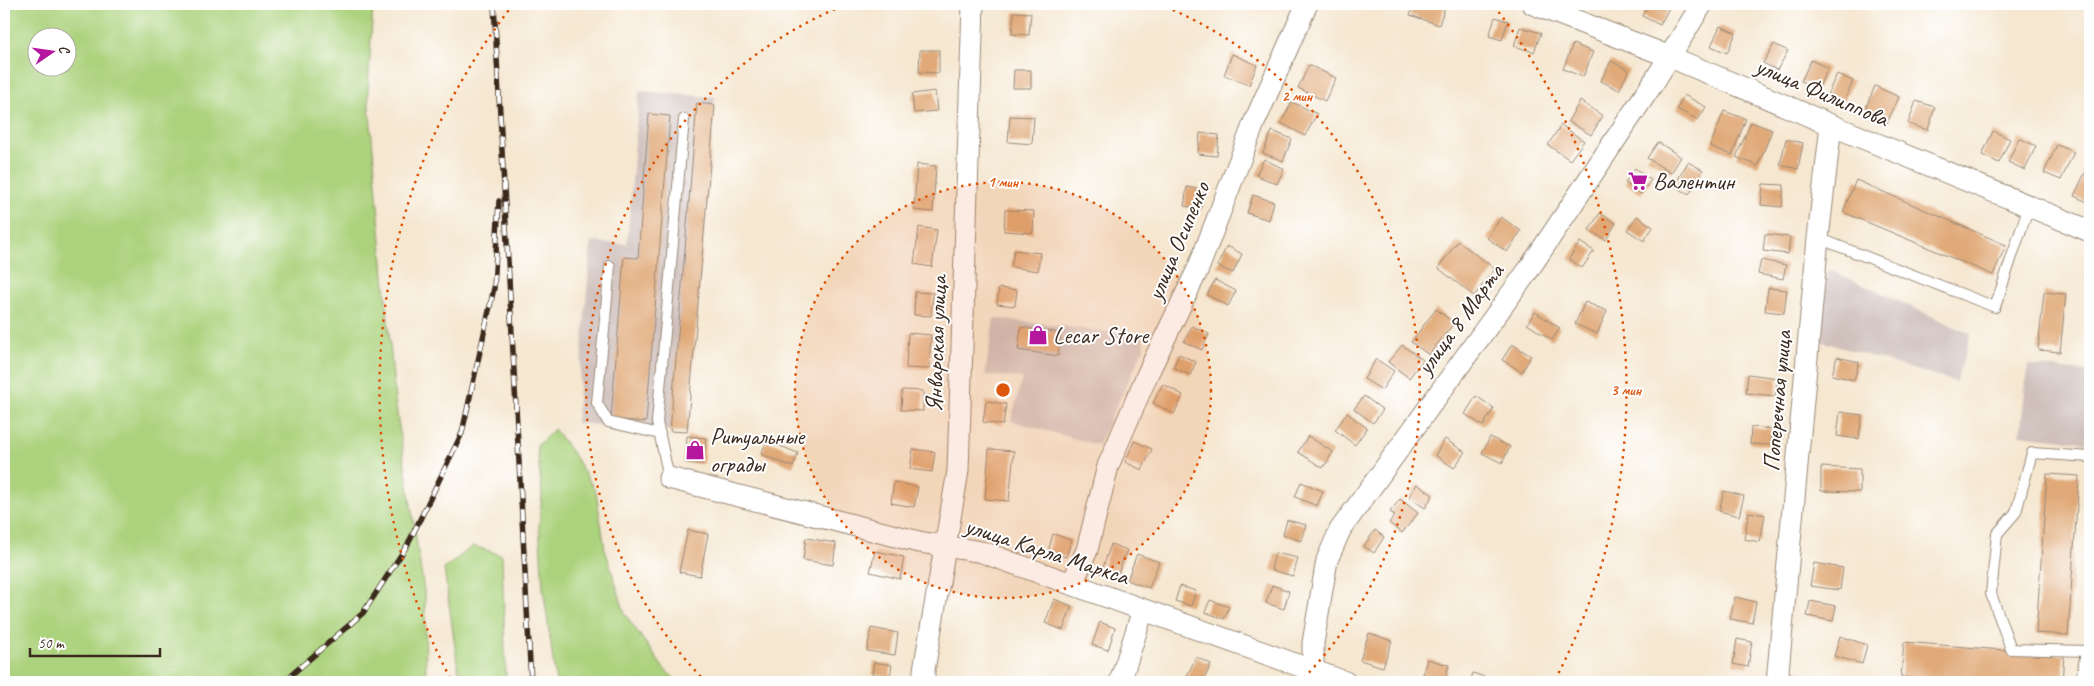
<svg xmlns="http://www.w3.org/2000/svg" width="2094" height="686" font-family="Caveat,sans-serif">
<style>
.industrial{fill:#cfc0bb}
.green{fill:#abd27c;stroke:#737e4d;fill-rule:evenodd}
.building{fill:#e0a977}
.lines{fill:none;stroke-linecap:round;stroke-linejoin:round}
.service-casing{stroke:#988877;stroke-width:12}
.minor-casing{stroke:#988877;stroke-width:23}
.service{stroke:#fff;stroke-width:10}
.minor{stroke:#fff;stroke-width:21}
.rail-casing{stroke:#3b2a1e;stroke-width:5.5}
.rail{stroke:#fff;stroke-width:4;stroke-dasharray:11;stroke-linecap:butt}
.ring{fill:none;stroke:#df570d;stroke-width:2.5;stroke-dasharray:2.5 5}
.labels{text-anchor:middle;stroke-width:4;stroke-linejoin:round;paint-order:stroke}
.street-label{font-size:24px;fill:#3b2a1e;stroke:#fff}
.poi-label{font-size:24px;fill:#3b2a1e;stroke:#fff;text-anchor:start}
.centre{fill:#df570d;stroke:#fff;stroke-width:2.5}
.ring-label{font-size:15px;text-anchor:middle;font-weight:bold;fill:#df570d;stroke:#fff;stroke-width:4;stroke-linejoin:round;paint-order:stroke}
</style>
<rect width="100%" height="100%" fill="#fff"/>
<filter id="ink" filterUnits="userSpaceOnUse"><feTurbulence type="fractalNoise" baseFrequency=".02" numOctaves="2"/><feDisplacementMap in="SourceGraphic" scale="10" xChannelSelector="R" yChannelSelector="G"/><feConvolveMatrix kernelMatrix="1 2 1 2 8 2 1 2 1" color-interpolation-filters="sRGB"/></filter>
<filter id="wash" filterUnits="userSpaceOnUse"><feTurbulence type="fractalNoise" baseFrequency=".0096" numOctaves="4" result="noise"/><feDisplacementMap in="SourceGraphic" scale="20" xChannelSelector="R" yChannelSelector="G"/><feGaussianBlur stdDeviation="1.12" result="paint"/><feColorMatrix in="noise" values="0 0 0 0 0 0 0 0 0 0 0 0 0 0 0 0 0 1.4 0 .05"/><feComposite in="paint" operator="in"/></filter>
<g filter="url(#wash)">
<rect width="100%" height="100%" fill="#f5e7d0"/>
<g class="industrial">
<path d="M639,91L715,97L687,432L576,423L591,242L627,244Z"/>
<path d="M1828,269L1971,334L1956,382L1820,341Z"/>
<path d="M994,318L1143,336L1144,348L1098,445L1011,421L1022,378L985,375Z"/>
<path d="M2028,365L2090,372V443L2020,435Z"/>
</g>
<g class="green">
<path d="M4,4H373L368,92L395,400L425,597L426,682H4ZM38,38H68V68H38Z"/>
<path d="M554,429L570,449L596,492L605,549L625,614L664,669L678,682H556L543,587L539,526L542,494L537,446Z"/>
<path d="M473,546L502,555L506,682H460L444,569Z"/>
</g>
<g id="blocks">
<g class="building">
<path d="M1414,4H1446L1439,25L1410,15Z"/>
<path d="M1648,4H1671L1660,25L1642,16Z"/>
<path d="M1014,12L1031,13L1029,35L1012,34Z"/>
<path d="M1495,17L1508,21L1502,40L1489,36Z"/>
<path d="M1720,26L1736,33L1727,53L1711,46Z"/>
<path d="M1520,27L1541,33L1534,52L1514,46Z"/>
<path d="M1573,44L1593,52L1583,77L1563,69Z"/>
<path d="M1774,44L1788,51L1777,70L1763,63Z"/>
<path d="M920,50H939V73L919,72Z"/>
<path d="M1232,54L1257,65L1249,85L1224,75Z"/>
<path d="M1811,60L1828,68L1818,89L1801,81Z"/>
<path d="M1611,61L1629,70L1619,90L1601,81Z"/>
<path d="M1309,65L1336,78L1325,101L1298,88Z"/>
<path d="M1014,70H1031V88H1013Z"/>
<path d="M1837,74L1853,81L1844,102L1827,95Z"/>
<path d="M1875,86L1899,97L1887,123L1864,112Z"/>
<path d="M935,91L937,111L914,113L912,94Z"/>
<path d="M1684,95L1706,107L1698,120L1677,109Z"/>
<path d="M1580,101L1603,116L1591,135L1568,121Z"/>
<path d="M1916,101L1935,107L1928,130L1908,124Z"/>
<path d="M1292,102L1317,114L1305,136L1281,123Z"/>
<path d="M697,103L715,105L687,432L670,431Z"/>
<path d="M1724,111L1746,119L1732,155L1710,146Z"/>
<path d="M649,114L670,116L646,422L611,419L624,257L638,258Z"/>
<path d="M1010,116L1034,117L1032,144L1008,142Z"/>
<path d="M1751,122L1772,130L1758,166L1736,157Z"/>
<path d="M1561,125L1584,141L1570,160L1548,145Z"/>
<path d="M1272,131L1292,139L1283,161L1263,153Z"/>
<path d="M1993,131L2010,139L1999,163L1982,155Z"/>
<path d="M1200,133L1219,135L1217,156L1198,154Z"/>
<path d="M2019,138L2036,146L2025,170L2008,162Z"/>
<path d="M1786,139L1803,143L1798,169L1780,165Z"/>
<path d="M1658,142L1681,157L1671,173L1647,158Z"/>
<path d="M2057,145L2074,152L2061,180L2044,173Z"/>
<path d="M1264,159L1284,169L1277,184L1256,175Z"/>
<path d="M1688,162L1703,170L1689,194L1674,186Z"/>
<path d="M917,164L936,166L933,212L914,210Z"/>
<path d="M1635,168L1651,180L1641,194L1625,183Z"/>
<path d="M2086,171L2090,173V203L2074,196Z"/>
<path d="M1856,180L2006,245L1993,275L1843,212Z"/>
<path d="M1763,184L1784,185L1782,207L1761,205Z"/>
<path d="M1187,187L1204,190L1201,209L1184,206Z"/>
<path d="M1253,195L1274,202L1269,220L1247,213Z"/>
<path d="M1005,210L1034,211L1033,233L1004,231Z"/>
<path d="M1600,213L1616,223L1606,240L1589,230Z"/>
<path d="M1637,216L1653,227L1644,241L1627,230Z"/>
<path d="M1501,217L1521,231L1507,252L1487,238Z"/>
<path d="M919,227L937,230L932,267L914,264Z"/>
<path d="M1765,234L1790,237L1788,254L1763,251Z"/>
<path d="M1458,241L1495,269L1474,296L1438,268Z"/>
<path d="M1580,242L1594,251L1582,268L1569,259Z"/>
<path d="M1227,246L1242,254L1233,273L1217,266Z"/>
<path d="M1014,250L1040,253L1038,271L1011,267Z"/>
<path d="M1761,260L1786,265L1783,279L1758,274Z"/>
<path d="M1215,280L1236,291L1228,306L1207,295Z"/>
<path d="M999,288L1017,290L1015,306L997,304Z"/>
<path d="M1768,288L1787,290L1784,313L1765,311Z"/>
<path d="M915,292L933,293L931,316L914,315Z"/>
<path d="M2044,292L2066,294L2060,352L2038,350Z"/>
<path d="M1585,302L1607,311L1597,334L1575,324Z"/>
<path d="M1436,309L1454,323L1429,355L1411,342Z"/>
<path d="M1535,312L1560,328L1552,340L1527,324Z"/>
<path d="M1192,326L1209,334L1202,350L1184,342Z"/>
<path d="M1021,327L1061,333L1058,356L1018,350Z"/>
<path d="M908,333L931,335L929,369L906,368Z"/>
<path d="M1512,344L1531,356L1522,372L1502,360Z"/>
<path d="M1402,345L1423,360L1409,378L1388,362Z"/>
<path d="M1179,354L1196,362L1190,375L1173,367Z"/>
<path d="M1837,357L1859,362L1854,380L1832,375Z"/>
<path d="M1376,359L1394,371L1382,390L1364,379Z"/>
<path d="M1748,374L1778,378L1775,396L1746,393Z"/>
<path d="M1163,384L1183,395L1174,414L1153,403Z"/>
<path d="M902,390L923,391V411L901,410Z"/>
<path d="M1364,396L1383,410L1373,423L1354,409Z"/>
<path d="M1476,396L1494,408L1483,426L1465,414Z"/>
<path d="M986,401L1006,404L1003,425L983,422Z"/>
<path d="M1840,412L1862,415L1859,439L1837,436Z"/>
<path d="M1347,413L1367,428L1355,445L1335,430Z"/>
<path d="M1751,427L1772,429L1771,445L1750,444Z"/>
<path d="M687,436L706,438L703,464L685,463Z"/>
<path d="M1308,436L1333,452L1323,468L1298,452Z"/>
<path d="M1490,437L1510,447L1502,463L1482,453Z"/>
<path d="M1445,439L1465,452L1454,468L1435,455Z"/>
<path d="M767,441L798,453L793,467L761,454Z"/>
<path d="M1134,441L1152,449L1142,470L1125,462Z"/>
<path d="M913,449L935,452L932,472L910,469Z"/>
<path d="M989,449L1014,451L1009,501L985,499Z"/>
<path d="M1821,467L1860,469V492L1821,491Z"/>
<path d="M2047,474L2079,476L2068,635L2036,633Z"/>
<path d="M894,482L918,487L914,507L891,503Z"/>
<path d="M1301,482L1323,491L1317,506L1295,497Z"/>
<path d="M1417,484L1433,495L1425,508L1409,497Z"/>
<path d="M1724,491L1744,496L1739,516L1719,511Z"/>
<path d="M1400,499L1418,513L1402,533L1389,523L1395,515L1390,512Z"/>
<path d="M1749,512L1765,515L1760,542L1744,539Z"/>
<path d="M1287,520L1306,525L1301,541L1283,535Z"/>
<path d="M688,530L708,534L700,576L679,572Z"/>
<path d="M1375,530L1384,537L1374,553L1364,546Z"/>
<path d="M1053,534L1072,540L1066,557L1048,552Z"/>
<path d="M806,538L836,543L833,565L803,560Z"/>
<path d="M1111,544L1127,550L1117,576L1102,570Z"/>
<path d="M875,551L904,557L900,579L870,572Z"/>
<path d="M1275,553L1298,558L1293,576L1271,570Z"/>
<path d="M1137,554L1159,562L1149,588L1127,580Z"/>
<path d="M1814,563L1843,568L1840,590L1810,586Z"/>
<path d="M1272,585L1289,591L1284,609L1266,603Z"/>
<path d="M1180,586L1196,591L1191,606L1175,601Z"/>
<path d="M1735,597L1756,602L1752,623L1730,619Z"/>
<path d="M1054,599L1072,606L1063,630L1045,623Z"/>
<path d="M1210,600L1229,607L1224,619L1205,612Z"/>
<path d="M1810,601L1836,606L1833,621L1807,616Z"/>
<path d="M1100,622L1115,628L1108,650L1092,645Z"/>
<path d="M871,628L898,633L895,655L867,651Z"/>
<path d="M1369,633L1392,641L1383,667L1360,660Z"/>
<path d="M1840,636L1867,645L1862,664L1834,656Z"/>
<path d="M1737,639L1752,642L1748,667L1733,664Z"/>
<path d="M1904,642L2064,655L2062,682H1962L1901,677Z"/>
<path d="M1196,657L1211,664L1203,682H1184Z"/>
<path d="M1427,659L1449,665L1444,682H1421Z"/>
<path d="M874,662L892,665L890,677L872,674Z"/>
<path d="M1473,673L1490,679L1489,682H1470Z"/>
</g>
</g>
</g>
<g filter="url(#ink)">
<use href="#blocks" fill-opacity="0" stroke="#988877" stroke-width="1"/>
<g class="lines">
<defs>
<g id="service">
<path d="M1818,238L1995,307L2029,206"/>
<path d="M610,266L597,403L608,422L660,434"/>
<path d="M2090,457L2032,453L2016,512L1997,534L1991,594L2011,649L2090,651"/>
<path d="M669,478L657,422L684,119"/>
<path d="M1778,674L1799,682"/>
<path d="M2081,682L2086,651"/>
</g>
<g id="minor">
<path d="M1533,4L1668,56L1831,125L2090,231"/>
<path d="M669,478L919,542L982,552L1345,682"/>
<path d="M1072,584L1087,550L1108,466L1148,373L1198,269L1254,123L1307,4"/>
<path d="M924,682V670L958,471L973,4"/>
<path d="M1120,682L1143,610"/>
<path d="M1313,682V643L1327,560L1340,530L1527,272L1655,80L1702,4"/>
<path d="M1777,682L1818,238L1831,125"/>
</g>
</defs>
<use href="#service" class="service-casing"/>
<use href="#minor" class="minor-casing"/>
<use href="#service" class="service"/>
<use href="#minor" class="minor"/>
<defs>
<g id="rail">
<path d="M494,4L531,682"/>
<path d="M283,682L363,613L408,544L462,433L494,288L499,201"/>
</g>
</defs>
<use href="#rail" class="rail-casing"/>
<use href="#rail" class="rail"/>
</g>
</g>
<circle cx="1003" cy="390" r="208" fill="#df570d" fill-opacity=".12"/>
<g class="ring">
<circle cx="1003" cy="390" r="208"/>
<path d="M706 682A416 416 0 0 1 847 4M1159 4A416 416 0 0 1 1300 682"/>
<path d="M450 678A623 623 0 0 1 512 6M1494 6A623 623 0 0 1 1556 678"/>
</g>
<defs>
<symbol id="supermarket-bare" viewBox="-9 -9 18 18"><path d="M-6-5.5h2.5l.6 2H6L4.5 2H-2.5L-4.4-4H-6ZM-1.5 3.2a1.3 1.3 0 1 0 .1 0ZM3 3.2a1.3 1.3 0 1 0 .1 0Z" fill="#b5179e" stroke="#fff" stroke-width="2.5" paint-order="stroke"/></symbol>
<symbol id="shop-bare" viewBox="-9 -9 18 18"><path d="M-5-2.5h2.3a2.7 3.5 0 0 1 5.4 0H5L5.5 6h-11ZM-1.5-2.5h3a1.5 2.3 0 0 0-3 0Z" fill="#b5179e" stroke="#fff" stroke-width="2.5" paint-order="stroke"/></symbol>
</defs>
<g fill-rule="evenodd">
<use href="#supermarket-bare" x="1624" y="167" width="28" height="28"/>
<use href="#shop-bare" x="1024" y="321" width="28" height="28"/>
<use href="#shop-bare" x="681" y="436" width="28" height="28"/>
</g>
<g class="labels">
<g class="street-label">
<text transform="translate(1822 92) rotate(23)" y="8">улица Филиппова</text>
<text transform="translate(1178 241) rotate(-67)" y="8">улица Осипенко</text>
<text transform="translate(1460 319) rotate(-54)" y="8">улица 8 Марта</text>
<text transform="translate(936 344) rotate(-88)" y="8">Январская улица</text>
<text transform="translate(1777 401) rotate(-85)" y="8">Поперечная улица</text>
<text transform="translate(1047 551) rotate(18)" y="8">улица Карла Маркса</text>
</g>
<g class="poi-label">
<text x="1653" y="189">Валентин</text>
<text x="1053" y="343">Lecar Store</text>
<text x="710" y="444">Ритуальные<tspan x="710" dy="28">ограды</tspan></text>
</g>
</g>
<circle cx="1003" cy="390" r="8" class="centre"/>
<g class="ring-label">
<text x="1297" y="101">2 мин</text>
<text x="1003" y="187">1 мин</text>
<text x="1626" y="395">3 мин</text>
</g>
<rect width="2094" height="686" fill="none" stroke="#fff" stroke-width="20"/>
<g transform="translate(52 52) rotate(77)"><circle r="24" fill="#ffffff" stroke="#b1aaa5"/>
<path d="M0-4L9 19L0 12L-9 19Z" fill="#b5179e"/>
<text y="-8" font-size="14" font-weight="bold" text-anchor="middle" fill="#3b2a1e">С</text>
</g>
<path d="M30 648v8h130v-8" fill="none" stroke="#3b2a1e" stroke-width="2.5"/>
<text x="38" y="648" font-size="15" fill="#3b2a1e" stroke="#ffffff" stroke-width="4" paint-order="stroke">50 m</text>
</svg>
